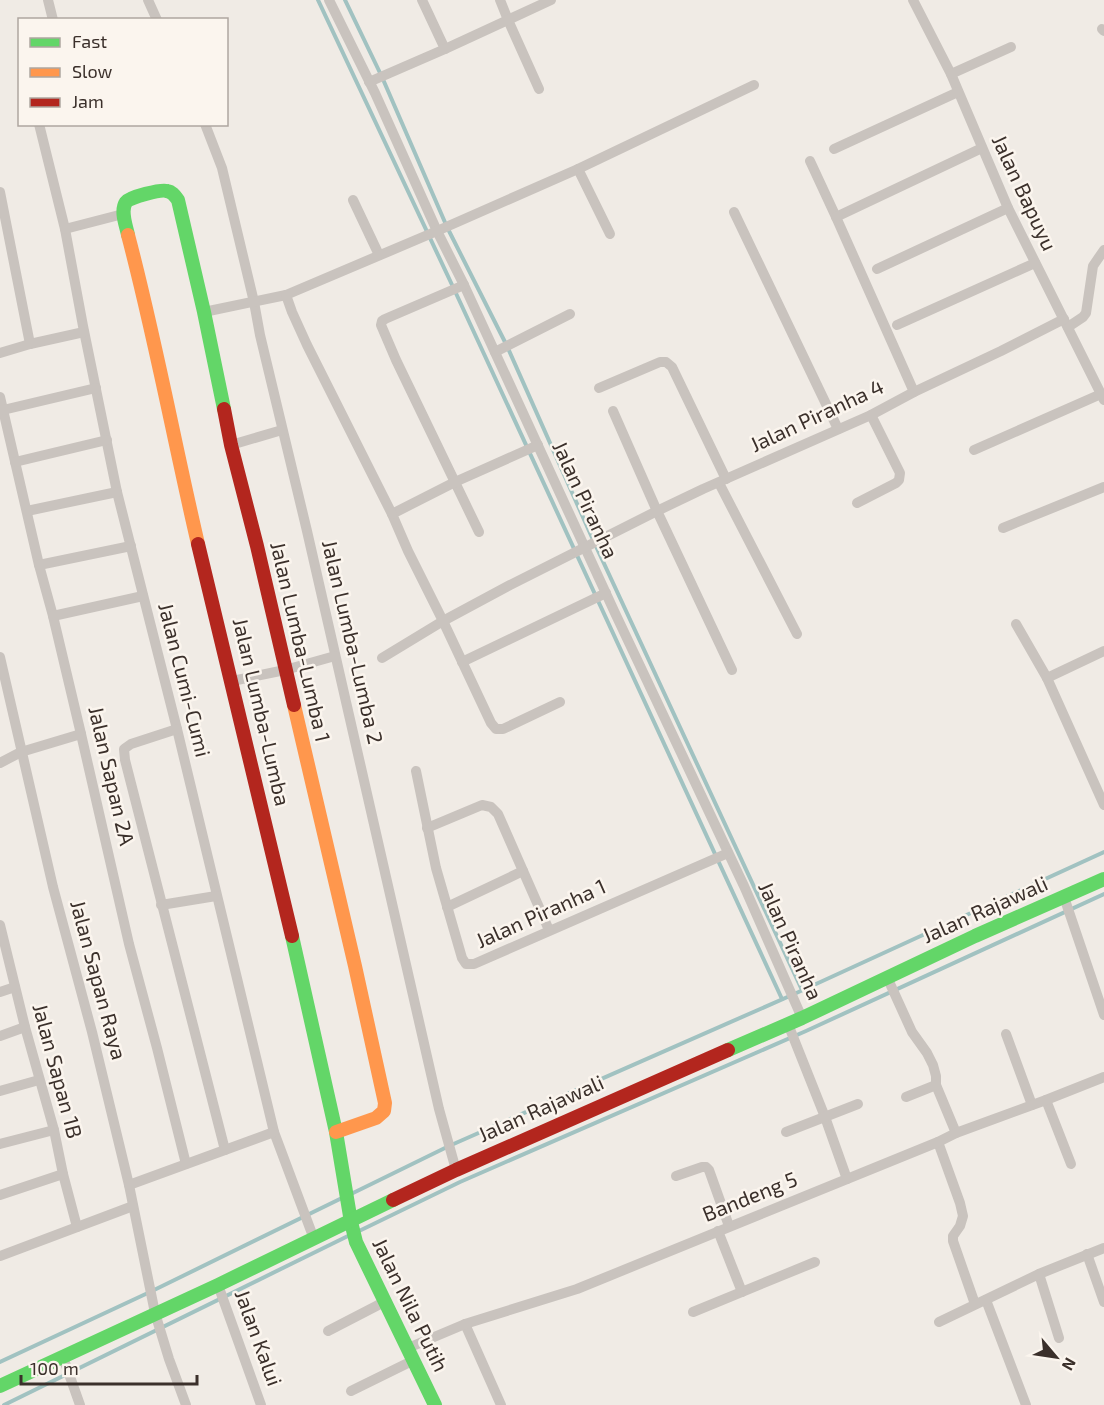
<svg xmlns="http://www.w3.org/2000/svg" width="1104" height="1405" font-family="'Exo 2',sans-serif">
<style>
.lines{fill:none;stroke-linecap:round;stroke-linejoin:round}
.stream{stroke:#a1c2c1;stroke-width:4}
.street{stroke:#c9c3be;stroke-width:10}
.fast{stroke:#63d668;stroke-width:14}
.slow{stroke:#ff974d;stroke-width:14}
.jam{stroke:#b3261e;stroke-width:14}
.labels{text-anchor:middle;stroke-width:5;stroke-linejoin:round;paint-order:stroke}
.street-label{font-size:21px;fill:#3b302b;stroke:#fbf5ee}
</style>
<rect width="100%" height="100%" fill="#f0ebe5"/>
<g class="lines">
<g class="stream">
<path d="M318,0L454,289L782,999"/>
<path d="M345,0L382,77L447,227L507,346L594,542L802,990"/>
<path d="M351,1194L449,1146L792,995L1104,852"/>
<path d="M357,1232L460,1182L806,1031L1104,894"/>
<path d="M0,1362L150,1292L344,1197"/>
<path d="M4,1405L350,1235"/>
</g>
<g class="street">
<path d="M48,0L53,20"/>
<path d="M148,0L157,20"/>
<path d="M329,0L375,93L437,231L464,285L615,613L744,886L802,1018"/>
<path d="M422,0L445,49"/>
<path d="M500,0L508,20L539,89"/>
<path d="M913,0L951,74L1008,208L1104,400"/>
<path d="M1102,29L1104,31"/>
<path d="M951,74L1011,47"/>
<path d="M369,82L445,49L551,0"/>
<path d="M39,124L65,229L83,326L117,492L177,729L274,1132L314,1239"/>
<path d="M205,124L222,168L254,302L260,335L307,531L439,1109L456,1170"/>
<path d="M834,149L958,92"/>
<path d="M810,161L836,217L914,392"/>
<path d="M578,169L610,234"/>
<path d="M0,192L30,344"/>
<path d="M353,200L379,255"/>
<path d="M734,212L838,429"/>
<path d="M836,217L982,148"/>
<path d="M65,229L123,214"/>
<path d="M877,269L1008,208"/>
<path d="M464,285L385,319L382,321L381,325L396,360L479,532"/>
<path d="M204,312L286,295"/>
<path d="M897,325L1035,263"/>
<path d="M1068,327L1083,317L1086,313L1093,266L1104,250"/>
<path d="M495,352L570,314"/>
<path d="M0,353L30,344L84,332"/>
<path d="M599,388L660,362H666L672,367L726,479"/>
<path d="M0,397L39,565L53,616L81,734L129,944L157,1048L186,1164"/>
<path d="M3,410L96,388"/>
<path d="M613,411L657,511L732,670"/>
<path d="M231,445L282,430"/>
<path d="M538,445L455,482L392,514L408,551L443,621L491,723L496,729H503L560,702"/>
<path d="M974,450L1101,394"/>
<path d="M15,462L107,440"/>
<path d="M719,483L797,634"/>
<path d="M857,503L896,483L899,480L900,473L871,415"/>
<path d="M27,511L117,492"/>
<path d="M392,514L307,345L292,312L286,295L437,231L578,169L754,85"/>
<path d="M1003,528L1104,487"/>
<path d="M39,565L131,546"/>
<path d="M53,616L143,596"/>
<path d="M1016,624L1047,678L1104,805"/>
<path d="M0,657L53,887L92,1032L129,1185L155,1313L169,1359L186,1405"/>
<path d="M382,658L443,621L510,585L657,511L703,489L871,415L914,392L1001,351L1064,319"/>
<path d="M462,662L606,593"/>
<path d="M1047,678L1104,651"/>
<path d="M232,681L285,670L335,656"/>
<path d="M177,729L131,744L124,749L125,760L225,1150"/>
<path d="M0,763L21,752L81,734"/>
<path d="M416,771L436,868L462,958L466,964H474L728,853"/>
<path d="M427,828L482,805L491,807L498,814L549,930"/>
<path d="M1064,897L1104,1015"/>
<path d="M161,905L216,896"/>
<path d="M447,907L523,871"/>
<path d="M0,925L25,1027L54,1130L63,1174L77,1227"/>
<path d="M887,977L912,1032L927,1053L933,1065L936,1076V1085L956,1133"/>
<path d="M0,992L15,987"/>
<path d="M788,1024L825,1117L847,1179"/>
<path d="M1006,1034L1032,1105"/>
<path d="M0,1036L25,1027"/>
<path d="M0,1091L39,1080"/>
<path d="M906,1097L936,1085"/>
<path d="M1046,1100L1071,1164"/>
<path d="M786,1132L858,1104"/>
<path d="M938,1142L960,1203L963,1216L960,1226L953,1236V1241L975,1304"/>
<path d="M0,1144L54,1130"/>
<path d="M676,1176L702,1167H706L709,1170L729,1226"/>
<path d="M129,1185L274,1132"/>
<path d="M0,1195L63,1174"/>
<path d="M718,1231L742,1292"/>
<path d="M1087,1254L1104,1302"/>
<path d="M0,1256L133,1206"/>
<path d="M1039,1274L1059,1338"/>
<path d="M218,1285L261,1405"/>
<path d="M986,1300L1026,1405"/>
<path d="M693,1312L815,1262"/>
<path d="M939,1322L1039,1274L1104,1248"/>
<path d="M465,1324L501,1405"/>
<path d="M328,1331L386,1301"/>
<path d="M408,1348L465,1324L577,1289L938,1142L956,1133L1046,1100L1104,1077"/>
<path d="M63,1357L80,1405"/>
<path d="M351,1391L414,1360"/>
</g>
<g class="fast">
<path d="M128,235C126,225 120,211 126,202C130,197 161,189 167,191C173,192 175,196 178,200L204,312L224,409"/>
<path d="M292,936L336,1132L351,1222L356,1242L435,1405"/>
<path d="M728,1050L802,1018L975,936L1104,879"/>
<path d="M0,1386L218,1285L393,1200"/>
</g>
<g class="slow">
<path d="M128,235C155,337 174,441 198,544"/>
<path d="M294,705L355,966L385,1103L384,1111L376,1118L336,1132"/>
</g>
<g class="jam">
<path d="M224,409L231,445L257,546L294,705"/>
<path d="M198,544L292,936"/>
<path d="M393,1200L456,1170L728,1050"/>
</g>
</g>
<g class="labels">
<g class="street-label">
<text transform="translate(1024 193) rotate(65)" y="7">Jalan Bapuyu</text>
<text transform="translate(817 416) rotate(-25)" y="7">Jalan Piranha 4</text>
<text transform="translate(585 500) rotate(65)" y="7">Jalan Piranha</text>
<text transform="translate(300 642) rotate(77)" y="7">Jalan Lumba-Lumba 1</text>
<text transform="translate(352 642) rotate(77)" y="7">Jalan Lumba-Lumba 2</text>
<text transform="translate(184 680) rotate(76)" y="7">Jalan Cumi-Cumi</text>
<text transform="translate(261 712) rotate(77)" y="7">Jalan Lumba-Lumba</text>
<text transform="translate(111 776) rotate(77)" y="7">Jalan Sapan 2A</text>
<text transform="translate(985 910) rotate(-24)" y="7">Jalan Rajawali</text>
<text transform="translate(541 914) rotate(-24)" y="7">Jalan Piranha 1</text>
<text transform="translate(790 941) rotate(66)" y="7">Jalan Piranha</text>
<text transform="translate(98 980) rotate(75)" y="7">Jalan Sapan Raya</text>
<text transform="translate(57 1071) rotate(75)" y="7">Jalan Sapan 1B</text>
<text transform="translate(541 1109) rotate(-24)" y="7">Jalan Rajawali</text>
<text transform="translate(750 1197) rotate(-22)" y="7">Bandeng 5</text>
<text transform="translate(410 1305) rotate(64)" y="7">Jalan Nila Putih</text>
<text transform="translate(258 1338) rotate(70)" y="7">Jalan Kalui</text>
</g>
</g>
<rect x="18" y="18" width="210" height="108" fill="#fbf5ee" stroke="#aea6a0" stroke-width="1.5"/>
<rect x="30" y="38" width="30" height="9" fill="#63d668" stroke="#aea6a0" stroke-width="1.5"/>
<text x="72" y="48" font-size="18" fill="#3b302b">Fast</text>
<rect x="30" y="68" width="30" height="9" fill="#ff974d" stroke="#aea6a0" stroke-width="1.5"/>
<text x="72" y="78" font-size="18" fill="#3b302b">Slow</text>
<rect x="30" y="98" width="30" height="9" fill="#b3261e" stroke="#aea6a0" stroke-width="1.5"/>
<text x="72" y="108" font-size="18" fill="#3b302b">Jam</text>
<g transform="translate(1056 1357) rotate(119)" stroke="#fbf5ee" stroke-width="4.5" paint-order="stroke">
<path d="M0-4.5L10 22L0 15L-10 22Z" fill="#3b302b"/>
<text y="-9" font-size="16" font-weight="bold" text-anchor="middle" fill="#3b302b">N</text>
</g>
<path d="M21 1375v9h176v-9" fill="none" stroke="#3b302b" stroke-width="3"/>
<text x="30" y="1375" font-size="18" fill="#3b302b" stroke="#fbf5ee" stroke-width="4.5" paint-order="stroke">100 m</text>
</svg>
